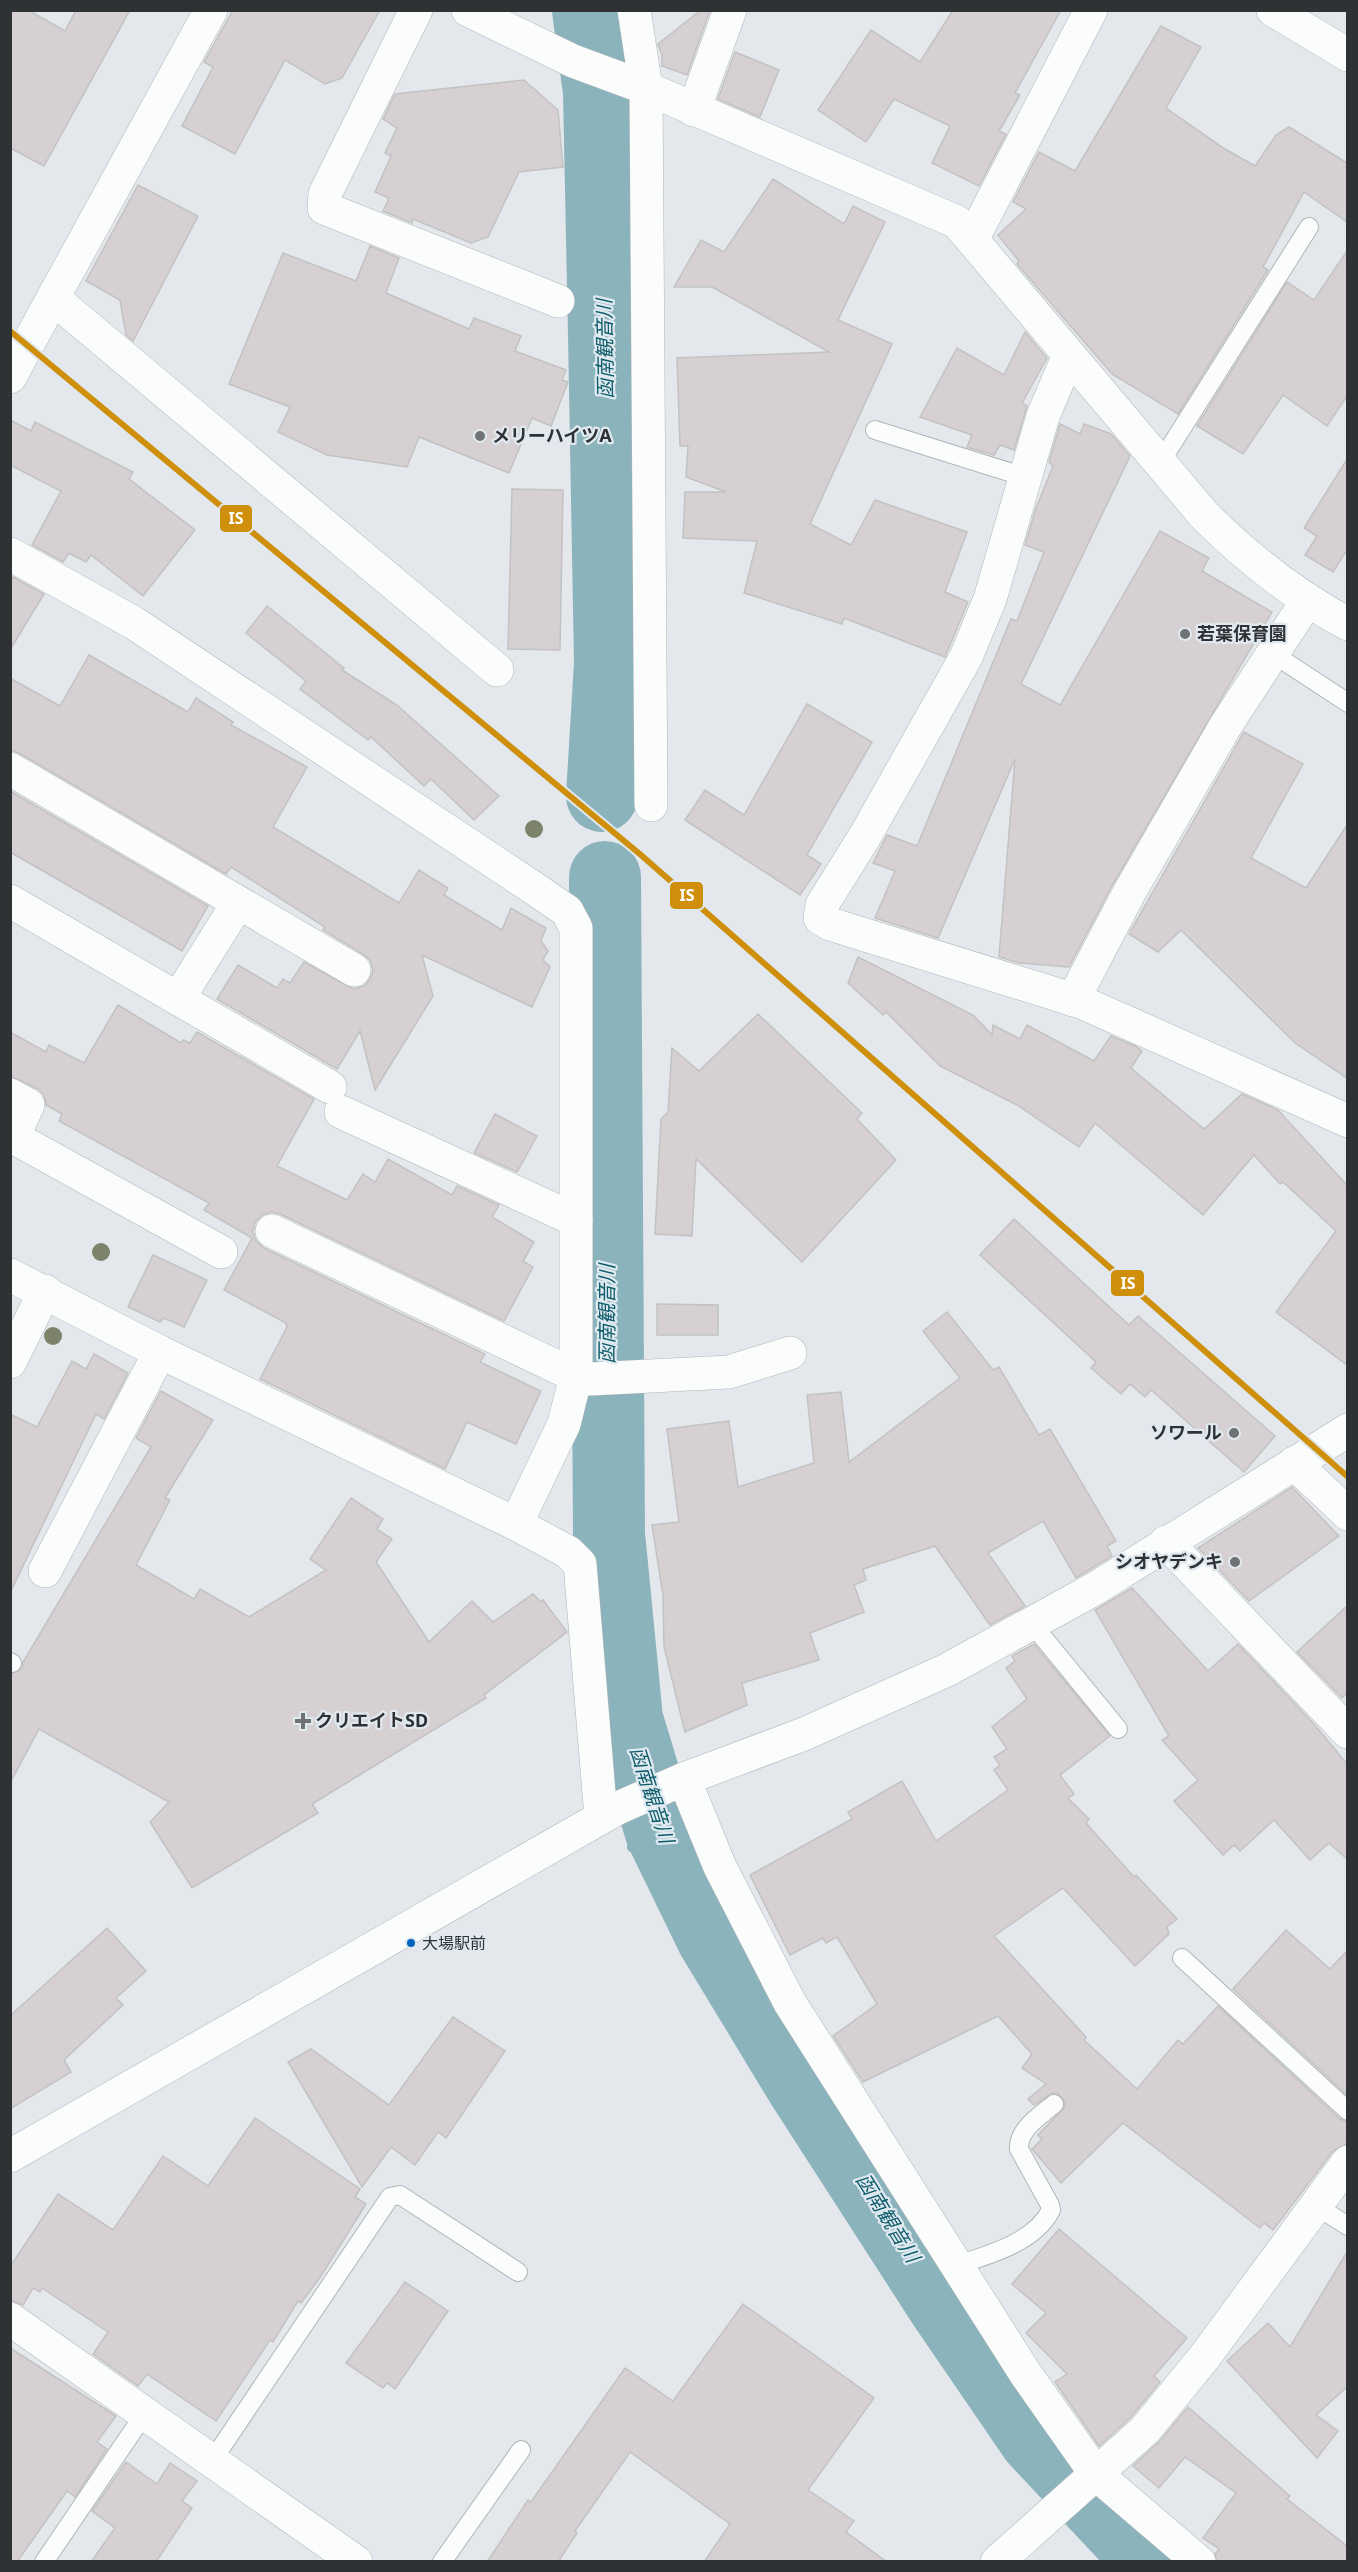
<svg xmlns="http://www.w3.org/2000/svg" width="1358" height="2572" font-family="'Noto Sans','Noto Sans JP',sans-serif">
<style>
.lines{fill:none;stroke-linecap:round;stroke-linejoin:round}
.stream{stroke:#8bb3bc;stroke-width:12}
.river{stroke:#8bb3bc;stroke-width:72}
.building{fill:#d7d0d2;stroke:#c2c2c3;stroke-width:1.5}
.service-casing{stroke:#b2b5b8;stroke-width:20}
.minor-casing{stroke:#b2b5b8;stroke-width:34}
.tertiary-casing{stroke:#b2b5b8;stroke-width:34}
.service{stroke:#fbfcfc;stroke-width:18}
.minor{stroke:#fbfcfc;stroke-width:33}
.tertiary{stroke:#fbfcfc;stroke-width:33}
.rail-1-casing{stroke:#e0e9f0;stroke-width:10}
.rail-1{stroke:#cf8f0b;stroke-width:6}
.tree{fill:#7c836a}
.poi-dot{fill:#6e7275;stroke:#e0e9f0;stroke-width:2}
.bus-dot{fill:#0065bd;stroke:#e0e9f0;stroke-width:2}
.labels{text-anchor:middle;stroke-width:4.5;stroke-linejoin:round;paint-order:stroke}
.bus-label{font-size:16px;fill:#2f3235;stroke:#e0e9f0;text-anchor:start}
.poi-label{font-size:18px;font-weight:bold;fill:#2f3235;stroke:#e0e9f0;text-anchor:start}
.water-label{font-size:20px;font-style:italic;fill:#0e5d6a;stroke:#e0e9f0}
.line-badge{stroke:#e0e9f0;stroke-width:2}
.badge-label{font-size:16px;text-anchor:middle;font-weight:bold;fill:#fff}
</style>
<rect width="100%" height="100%" fill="#e4e8ec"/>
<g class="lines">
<path class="stream" d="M633,1847L661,1832"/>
<g class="river">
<path d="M588,10L599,92L604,335L610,663L602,796"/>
<path d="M605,877L609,1534L627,1719L661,1832L712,1937L801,2084L944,2306L1035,2439L1125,2535L1156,2562"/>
</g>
</g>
<g class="building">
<path d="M10,10H28L65,31L76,10H130L44,166L10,148Z"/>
<path d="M233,10H380L342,78L325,84L285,60L235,154L182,126L213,67L204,62Z"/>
<path d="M701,10H710L687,75L662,66V55L658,44Z"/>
<path d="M953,10H1061L1015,93L1020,95L999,131L1006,134L979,186L932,163L950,126L894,99L866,142L818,110L871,30L920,62Z"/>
<path d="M1161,26L1201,47L1166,108L1225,149L1255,166L1276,135L1289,127L1347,163V222L1304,192L1263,267L1268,270L1178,414L1112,374L1017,264L1019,261L998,235L1026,209L1013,202L1039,152L1075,171Z"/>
<path d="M735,52L779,70L760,117L718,99Z"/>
<path d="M524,80L558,110L563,167L519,172L488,237L471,243L413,219L412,223L383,211L389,198L375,192L391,156L385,153L397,128L383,119L395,94Z"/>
<path d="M773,179L844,224L853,206L885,222L838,320L892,344L810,524L851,545L875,500L967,532L945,592L968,602L945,657L844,618L842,624L744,593L757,541L683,538L685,492H726L686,477L688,446H680L677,358L829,352L712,287H674L701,240L724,252Z"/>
<path d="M138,185L198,216L133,341L126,335L120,300L86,281Z"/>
<path d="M370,246L399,258L386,293L469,329L474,318L521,336L515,351L566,370L562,380L568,382L551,426L532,418L509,473L419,437L407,467L327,455L278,432L290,407L229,384L283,253L356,281Z"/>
<path d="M1347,251V396L1327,426L1283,395L1243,454L1197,426L1287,282L1314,300Z"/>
<path d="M1025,332L1047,358L1022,403L1027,406L1014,450L1000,445L994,455L967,447L972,435L920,417L957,348L1004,375Z"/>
<path d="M10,420L31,431L35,422L133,472L129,479L195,530L143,596L91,555L86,562L69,553L63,562L32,545L61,491L10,465Z"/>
<path d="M1060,424L1080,434L1084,424L1111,434L1130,456L1021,684L1060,705L1160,531L1209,558L1202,571L1272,612L1113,884L1069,967L1020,963L999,957L1015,759L938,938L875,918L895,871L873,863L887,835L917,846L1011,619L1017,621L1044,552L1025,545L1036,508L1053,466L1049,462Z"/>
<path d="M1347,459V554L1345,553L1333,572L1305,555L1317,536L1304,528Z"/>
<path d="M512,489L563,490L560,650L508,649Z"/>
<path d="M13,577L44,594L10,650V582Z"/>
<path d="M267,606L344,668L342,670L397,705L499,796L474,820L431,779L424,786L371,737L368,740L300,689L306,681L246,633Z"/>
<path d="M89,655L188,712L196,698L233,722L231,725L307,767L273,827L399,903L419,870L448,888L444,895L502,930L511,908L546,928L541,941L548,951L543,960L550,967L532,1007L422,955L433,996L375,1090L360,1031L337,1069L217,999L238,965L277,988L283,979L290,983L304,962L353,989L364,986L370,979L373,970L370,960L363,954L323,930L325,927L231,867L226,874L19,753L10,750V678L60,706Z"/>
<path d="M807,704L872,742L807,855L821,864L800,895L685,820L705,790L744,815Z"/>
<path d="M1244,732L1303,764L1251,858L1306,888L1347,825V1078L1295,1043L1181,930L1158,952L1129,934Z"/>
<path d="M10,791L208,906L182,951L10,852Z"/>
<path d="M858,957L973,1015L992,1035L993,1025L1020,1039L1027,1025L1094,1061L1111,1036L1135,1046L1142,1051L1131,1068L1204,1129L1242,1094L1278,1110L1347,1185V1365L1276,1312L1336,1231L1283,1182L1280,1184L1254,1155L1203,1215L1095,1123L1079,1147L1017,1105L940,1066L886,1012L883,1015L848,983Z"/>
<path d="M118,1005L181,1043L183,1040L190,1043L197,1032L314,1099L277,1166L347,1200L363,1174L375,1182L388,1159L452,1195L457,1186L499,1205L492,1217L534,1242L523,1261L533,1267L504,1321L280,1214L271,1212L262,1215L255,1222L253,1232L256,1241L264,1248L485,1354L480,1362L541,1391L516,1444L467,1422L445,1469L260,1379L287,1327L286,1323L224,1290L252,1238L204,1210L209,1203L59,1121L62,1114L46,1105L44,1095L38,1089L10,1076V1032L46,1052L49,1045L84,1063Z"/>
<path d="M758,1014L862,1113L857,1119L896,1160L802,1262L696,1159L692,1236L655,1234L661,1119L668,1112L672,1048L699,1071Z"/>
<path d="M495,1114L537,1136L517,1172L474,1153Z"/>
<path d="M1014,1219L1129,1325L1138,1316L1275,1436L1244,1472L1151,1390L1145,1397L1130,1384L1121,1394L1091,1368L1096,1362L980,1255Z"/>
<path d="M153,1255L207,1280L184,1327L164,1318L160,1322L128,1307Z"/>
<path d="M657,1304L718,1305V1335H657Z"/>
<path d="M947,1312L993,1370L999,1367L1039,1435L1050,1429L1116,1541L1107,1546L1112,1556L1076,1578L1043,1521L988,1553L1025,1606L990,1625L935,1546L863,1569L866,1580L854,1585L864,1612L810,1633L819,1660L742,1683L747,1705L685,1732L664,1647L663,1596L652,1525L679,1522L667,1429L729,1421L738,1487L814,1463L807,1395L841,1392L849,1462L960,1378L923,1331Z"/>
<path d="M94,1354L128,1373L104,1419L96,1414L10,1593V1414L37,1427L72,1361L86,1369Z"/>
<path d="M161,1391L213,1420L165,1498L170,1500L136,1565L194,1599L200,1589L249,1617L326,1570L310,1559L351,1498L383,1519L377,1529L392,1539L376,1562L429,1642L472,1601L493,1622L533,1594L541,1602L543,1600L567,1632L484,1695L486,1698L312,1804L318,1813L192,1888L150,1822L169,1802L39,1729L10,1783V1674L22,1669L23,1662L151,1447L136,1438Z"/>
<path d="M1292,1487L1339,1536L1249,1601L1198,1548Z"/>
<path d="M1132,1588L1208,1671L1238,1644L1314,1724L1347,1764V1859L1329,1843L1310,1860L1274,1820L1240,1851L1234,1845L1223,1855L1174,1801L1198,1780L1162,1740L1169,1736L1095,1610Z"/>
<path d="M1347,1606V1693L1342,1698L1297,1652Z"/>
<path d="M1034,1644L1110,1736L1060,1775L1074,1794L1068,1798L1089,1819L1086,1823L1134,1877L1136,1875L1177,1919L1167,1927L1169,1934L1135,1966L1063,1888L994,1936L1086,2037L1084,2040L1137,2089L1178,2040L1183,2044L1218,2006L1340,2119L1347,2122V2144L1333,2151L1273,2230L1264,2223L1260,2228L1123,2123L1061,2183L1032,2149L1042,2139L1038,2135L1064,2108L1065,2102L1058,2094L1053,2093L1034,2105L1028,2099L1046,2084L1022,2068L1032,2054L998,2016L863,2082L833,2036L877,2004L837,1937L826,1943L823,1938L790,1955L750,1875L852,1819L848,1812L902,1781L936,1841L1008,1790L994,1770L1000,1765L994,1757L1007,1749L992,1727L1027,1699L1006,1668L1015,1661L1012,1656Z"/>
<path d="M107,1928L146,1971L116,1998L123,2005L64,2060L71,2072L10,2109V2016Z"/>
<path d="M1286,1930L1330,1969L1347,1951V2095L1233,1989Z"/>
<path d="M453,2017L505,2051L446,2138L438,2132L415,2165L391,2147L362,2187L288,2062L311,2049L389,2105Z"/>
<path d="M255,2118L360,2189L355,2197L366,2204L321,2276L301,2303L298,2301L273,2342L270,2340L216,2421L147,2374L138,2386L93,2354L108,2332L42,2288L40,2292L33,2288L23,2305L10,2300V2267L58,2194L113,2230L163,2156L208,2186Z"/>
<path d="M1059,2229L1187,2338L1154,2376L1160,2382L1131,2417L1099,2446L1055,2382L1067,2374L1026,2333L1046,2313L1012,2284Z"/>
<path d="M1347,2252V2387L1316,2415L1338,2431L1317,2458L1227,2361L1268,2323L1290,2347Z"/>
<path d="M405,2282L448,2311L395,2389L387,2383L383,2388L346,2363Z"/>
<path d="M743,2304L874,2398L808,2490L854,2521L846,2532L887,2562H704L730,2524L630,2452L575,2531L577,2533L558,2562H487L528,2500L531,2502L625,2368L673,2401Z"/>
<path d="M10,2348L116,2416L97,2442L107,2449L75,2497L67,2491L17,2562H10Z"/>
<path d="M1188,2407L1290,2496L1287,2499L1347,2546V2562H1217L1215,2554L1219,2549L1203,2538L1236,2493L1185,2457L1159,2488L1133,2466L1159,2442Z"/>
<path d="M126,2462L157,2484L170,2463L197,2481L182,2501L192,2508L156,2562H91L115,2528L92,2511Z"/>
</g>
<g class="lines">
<defs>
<g id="service">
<path d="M875,430L1025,477"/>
<path d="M1160,463L1309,227"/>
<path d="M1272,653L1348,703"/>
<path d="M1033,1625L1118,1729"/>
<path d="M10,1662L12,1663"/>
<path d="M1182,1958L1348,2111"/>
<path d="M1316,2206L1348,2226"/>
<path d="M957,2265C989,2255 1035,2242 1051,2210L1050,2205L1019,2149C1018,2129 1040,2116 1054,2104"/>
<path d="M212,2461L390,2197L400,2195L518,2272"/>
<path d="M44,2562L145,2413"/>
<path d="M442,2562L521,2450"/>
</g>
<g id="minor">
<path d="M211,10L53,298L497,670"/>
<path d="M416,10L325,194L324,208L558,301"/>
<path d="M468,10L573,61L646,88L957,222L1204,515C1247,558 1294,595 1348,624"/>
<path d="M634,10L646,88L651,805"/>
<path d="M1273,10L1348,55"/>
<path d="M694,110L730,10"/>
<path d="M973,238L1091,10"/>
<path d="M1069,355L1043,416L990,599L966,657L865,836L822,905L820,918L830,924L1081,1002L1348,1121"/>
<path d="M10,377L53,298"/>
<path d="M10,554L134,623L535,889L567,911L576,928V1376L564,1424L516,1524L568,1552L580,1564L601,1817"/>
<path d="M10,769L354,970"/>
<path d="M10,901L330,1087"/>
<path d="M178,999L238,903"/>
<path d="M1073,1000L1129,893L1226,725L1307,601"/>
<path d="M10,1095L28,1105L13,1137L221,1252"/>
<path d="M341,1112L576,1220"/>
<path d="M272,1231L576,1376L591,1379L729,1372L790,1353"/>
<path d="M10,1275L160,1352L516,1524"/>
<path d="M10,1362L45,1291"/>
<path d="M1294,1463L1348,1514"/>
<path d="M1166,1542L1348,1732"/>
<path d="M45,1571L160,1352"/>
<path d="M684,1779L720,1867L790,2003L1025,2373L1096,2474L1199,2562"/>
<path d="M10,2319L356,2562"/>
<path d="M997,2562L1145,2430L1206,2355L1348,2162"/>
</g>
<path id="tertiary" d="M10,2156L618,1808L684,1779L804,1734L947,1670L1096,1588L1348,1430"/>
</defs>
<use href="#service" class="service-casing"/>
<use href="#minor" class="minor-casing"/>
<use href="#tertiary" class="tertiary-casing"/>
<use href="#service" class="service"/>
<use href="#minor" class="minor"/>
<use href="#tertiary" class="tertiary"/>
<defs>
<path id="rail-1" d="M10,331L641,855L1348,1477"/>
</defs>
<use href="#rail-1" class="rail-1-casing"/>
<use href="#rail-1" class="rail-1"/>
</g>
<g class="tree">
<circle cx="534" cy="829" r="9"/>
<circle cx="101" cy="1252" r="9"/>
<circle cx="53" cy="1336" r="9"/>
</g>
<g class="poi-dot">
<circle cx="480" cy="436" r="6"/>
<circle cx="1185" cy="634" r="6"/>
<circle cx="1234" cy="1433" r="6"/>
<circle cx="1235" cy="1562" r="6"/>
<path d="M300 1712h6v6h6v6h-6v6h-6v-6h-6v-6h6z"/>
</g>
<circle class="bus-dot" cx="411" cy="1943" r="5"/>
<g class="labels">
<g class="bus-label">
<text x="422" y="1949">大場駅前</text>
</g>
<g class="poi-label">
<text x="492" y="442">メリーハイツA</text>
<text x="1197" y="640">若葉保育園</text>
<text x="1222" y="1439" text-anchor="end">ソワール</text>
<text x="1223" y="1568" text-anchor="end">シオヤデンキ</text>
<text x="315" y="1727">クリエイトSD</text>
</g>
<g class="water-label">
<text transform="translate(605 349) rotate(-91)" y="7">函南観音川</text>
<text transform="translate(607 1314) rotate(-90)" y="7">函南観音川</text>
<text transform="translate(652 1795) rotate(72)" y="7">函南観音川</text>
<text transform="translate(888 2218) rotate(58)" y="7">函南観音川</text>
</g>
</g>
<g class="line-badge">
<rect x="219" y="504" width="34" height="29" rx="6" fill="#cf8f0b"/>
<rect x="669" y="881" width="35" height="29" rx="6" fill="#cf8f0b"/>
<rect x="1110" y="1269" width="35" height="28" rx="6" fill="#cf8f0b"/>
</g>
<g class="badge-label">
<text x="236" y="524">IS</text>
<text x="687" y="901">IS</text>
<text x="1128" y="1289">IS</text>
</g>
<rect width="1358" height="2572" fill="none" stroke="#2f3235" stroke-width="24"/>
</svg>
